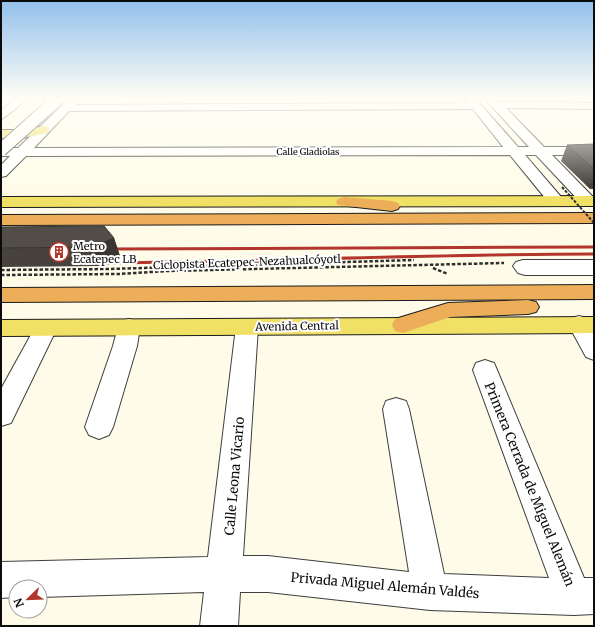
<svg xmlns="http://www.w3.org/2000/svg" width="595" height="627" font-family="Merriweather,serif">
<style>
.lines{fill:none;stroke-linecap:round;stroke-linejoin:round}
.minor-casing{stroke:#3e3e3e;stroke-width:2}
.major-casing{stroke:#1c1c1c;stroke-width:2}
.highway-casing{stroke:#1c1c1c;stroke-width:2}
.path{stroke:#2d2d2d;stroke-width:2.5;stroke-dasharray:3.5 2;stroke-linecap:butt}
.minor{fill:#fff;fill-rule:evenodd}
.major{fill:#f1e066;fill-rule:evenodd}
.highway{fill:#ecae59;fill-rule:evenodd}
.rail{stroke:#b2362b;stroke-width:3}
.minor-bridge-casing{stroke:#3e3e3e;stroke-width:14;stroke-linecap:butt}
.path-bridge{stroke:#2d2d2d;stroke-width:2;stroke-dasharray:3 1.5;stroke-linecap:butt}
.minor-bridge{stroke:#fff;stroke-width:12}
.wall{fill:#47423e}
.shaded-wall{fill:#393632}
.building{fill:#524d48;stroke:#393632}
.labels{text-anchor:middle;stroke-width:4;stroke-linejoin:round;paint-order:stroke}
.far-street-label{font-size:9px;fill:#0b0b0b;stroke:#fff}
.poi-label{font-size:11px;fill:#0b0b0b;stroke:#fff;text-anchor:start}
.street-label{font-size:11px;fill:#0b0b0b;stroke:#fff}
.near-street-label{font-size:13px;fill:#0b0b0b;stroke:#fff}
</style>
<rect width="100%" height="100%" fill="#fefce9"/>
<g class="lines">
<defs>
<g id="minor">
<path d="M17,98H29L5,117L1,119V110Z"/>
<path d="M70,98H81L76,105L467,103L464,98H475L518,147H529L484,98H495L499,102L594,103V109L506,108L544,147H594V155H552L594,198V204L588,206L582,204L536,155H525L562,198L564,201L562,204L556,206L550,204L510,155L26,156L6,176L1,177V165L10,156H1V148H18ZM473,109L503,147L34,148L69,111Z"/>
<path d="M523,260H594V275H525L518,273L513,266L516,262Z"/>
<path d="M579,316L587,318L594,330V360L586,357L568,324L571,318Z"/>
<path d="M129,319L137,321L140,327L137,346L113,427L109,435L99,439L89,435L85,427L113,346L118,327L121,321Z"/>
<path d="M247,319L255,321L258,327L243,556H268L409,572L383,409L386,401L396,398L406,401L409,409L444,574L549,578L473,370L476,363L485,360L494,363L497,370L584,578H594V614L574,615L430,610L268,592H240L238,626H200L204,592L40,597V587H16V597L1,598V562L208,557L236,327L239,321Z"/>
<path d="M46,320L54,322L57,328L11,423L1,426V389L38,322Z"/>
</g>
<g id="major">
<path d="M44,126L48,127L50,130L48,133L22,138H1V130H22Z"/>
<path d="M594,196V206L1,207V197Z"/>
<path d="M594,317V333L1,336V320Z"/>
</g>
<g id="highway">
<path d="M344,197L392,201L398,203L400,206L398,209L392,211L338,205L336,202L338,199Z"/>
<path d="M594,213V223L1,225V215Z"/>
<path d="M594,285V299L1,302V288Z"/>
<path d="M528,300L536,302L539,307L536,312L528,314L450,317L403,333L395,331L392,325L395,319L448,303Z"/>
</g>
</defs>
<use href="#minor" class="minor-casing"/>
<use href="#major" class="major-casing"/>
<use href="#highway" class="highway-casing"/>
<g class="path">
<path d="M433,268L448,274"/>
<path d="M1,270L109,269L414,260"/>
<path d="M1,275L118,274L168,271L504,263"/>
</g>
<use href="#minor" class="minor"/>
<use href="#major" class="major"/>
<use href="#highway" class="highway"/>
<g class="rail">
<path d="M107,249L594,247"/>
<path d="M94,263C261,262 427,254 594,254"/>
</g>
<defs>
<path id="minor-bridge" d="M1,150L59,98"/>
</defs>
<use href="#minor-bridge" class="minor-bridge-casing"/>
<path class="path-bridge" d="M562,187L594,223"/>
<use href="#minor-bridge" class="minor-bridge"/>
</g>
<g class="wall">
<path d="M594,144V189H590L561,161L567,145Z"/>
<path d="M1,227L114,238L120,256L100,266L1,267Z"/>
</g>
<path class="shaded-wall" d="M114,238L120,256L100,266L93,247Z"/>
<g class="building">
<path d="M594,144V169L567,145Z"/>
<path d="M104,226L114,238L93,247L1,248V227Z"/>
</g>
<linearGradient id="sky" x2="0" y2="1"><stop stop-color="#92c0ec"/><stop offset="0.53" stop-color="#fffef5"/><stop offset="1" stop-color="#fffef5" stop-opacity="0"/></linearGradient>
<rect width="595" height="186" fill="url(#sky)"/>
<defs>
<symbol id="building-ring" viewBox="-11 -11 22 22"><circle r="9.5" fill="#fff" stroke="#b2362b" stroke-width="1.5"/><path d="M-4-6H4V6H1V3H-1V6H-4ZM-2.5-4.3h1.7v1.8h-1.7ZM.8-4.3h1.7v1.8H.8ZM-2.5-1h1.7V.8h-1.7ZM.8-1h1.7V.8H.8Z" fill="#b2362b"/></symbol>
</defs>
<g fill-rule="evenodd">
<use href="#building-ring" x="48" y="241" width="22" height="22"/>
</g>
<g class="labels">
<g class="far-street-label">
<text x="308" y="155">Calle Gladiolas</text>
</g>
<g class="poi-label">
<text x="73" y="250">Metro<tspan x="73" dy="13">Ecatepec LB</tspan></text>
</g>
<g class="street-label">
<text transform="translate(247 262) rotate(-2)" y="4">Ciclopista Ecatepec-Nezahualcóyotl</text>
<text transform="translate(297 326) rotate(-1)" y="4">Avenida Central</text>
</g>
<g class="near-street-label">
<text transform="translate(234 476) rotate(-85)" y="5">Calle Leona Vicario</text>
<text transform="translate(530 484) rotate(68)" y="5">Primera Cerrada de Miguel Alemán</text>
<text transform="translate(385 585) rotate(5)" y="5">Privada Miguel Alemán Valdés</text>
</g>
</g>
<rect width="595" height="627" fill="none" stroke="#0b0b0b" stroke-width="4"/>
<g transform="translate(28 599) rotate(247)"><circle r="19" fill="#ffffff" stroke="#9d9d9d"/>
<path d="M0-3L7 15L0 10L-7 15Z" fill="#b2362b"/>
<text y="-6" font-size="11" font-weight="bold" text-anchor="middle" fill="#0b0b0b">N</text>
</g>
</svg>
